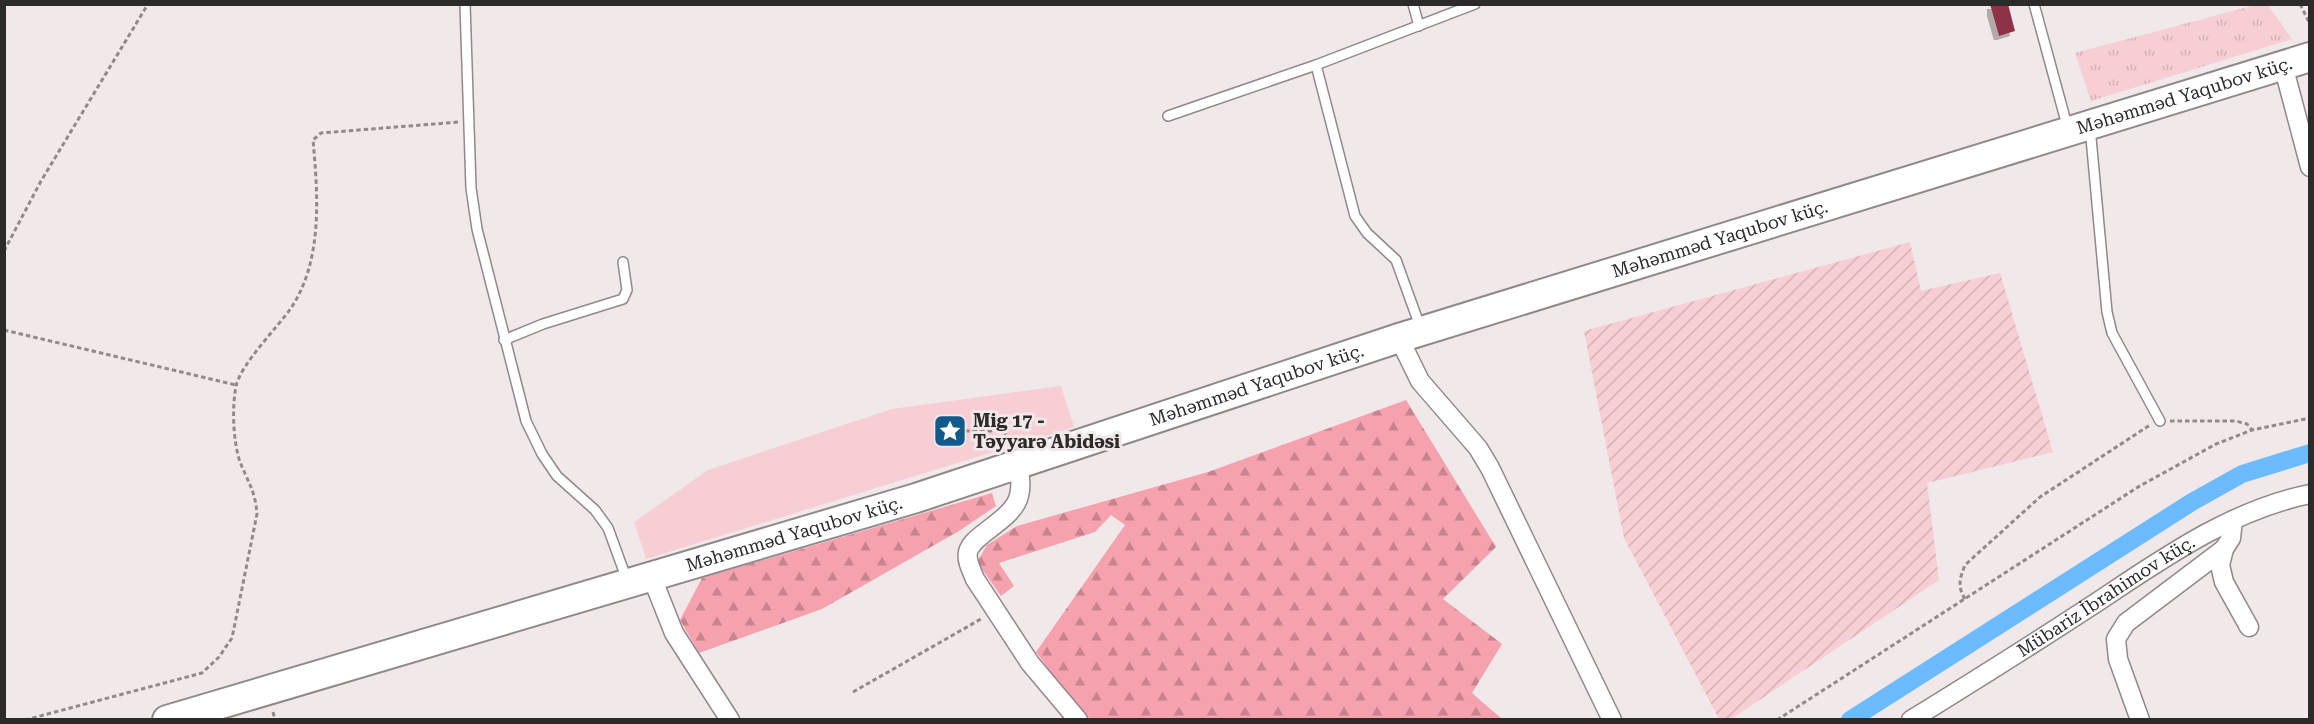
<svg xmlns="http://www.w3.org/2000/svg" width="2314" height="724" font-family="'Roboto Serif',serif">
<style>
.grass{fill:url(#grass-tufts)}
.forest{fill:url(#forest-firs)}
.park{fill:#f7ced3}
.garden{fill:url(#garden-furrows)}
.lines{fill:none;stroke-linecap:round;stroke-linejoin:round}
.canal{stroke:#6bbbfe;stroke-width:18}
.building{fill:#8e3247;filter:url(#shadow)}
.service-casing{stroke:#908889;stroke-width:12}
.minor-casing{stroke:#908889;stroke-width:21}
.primary-casing{stroke:#908889;stroke-width:32}
.path{stroke:#908a8b;stroke-width:3;stroke-dasharray:4.5 3;stroke-linecap:butt}
.service{stroke:#fff;stroke-width:9}
.minor{stroke:#fff;stroke-width:18}
.primary{stroke:#fff;stroke-width:28}
.labels{text-anchor:middle;stroke-width:6;stroke-linejoin:round;paint-order:stroke}
.street-label{font-size:18px;fill:#2d2a2a;stroke:#f1e8e9}
.poi-label{font-size:18px;font-weight:bold;fill:#2d2a2a;stroke:#f1e8e9;text-anchor:start}
</style>
<defs>
<pattern id="grass-tufts" width="24" height="20" patternUnits="userSpaceOnUse" patternTransform="scale(1.5)"><rect width="24" height="20" fill="#f7ced3"/><path d="M3 7l-1-3M5 7V3M7 7l1-3M15 17l-1-3M17 17v-4M19 17l1-3" fill="none" stroke="#d4b1b5"/></pattern>
<pattern id="forest-firs" width="22" height="20" patternUnits="userSpaceOnUse" patternTransform="scale(1.5)"><rect width="22" height="20" fill="#f5a1ae"/><path d="M5 1l3.5 6h-7zM16 11l3.5 6h-7z" fill="#c7838e"/></pattern>
<pattern id="garden-furrows" width="10" height="10" patternUnits="userSpaceOnUse" patternTransform="scale(1.5)"><rect width="10" height="10" fill="#f7ced3"/><path d="M-1 1l2-2M0 10L10 0M9 11l2-2" fill="none" stroke="#d4b1b5"/></pattern>
<filter id="shadow"><feDropShadow dx="-5" dy="5" stdDeviation="0" flood-color="#0004"/></filter>
</defs>
<rect width="100%" height="100%" fill="#f1e8e9"/>
<path class="grass" d="M2255,5H2268L2292,39L2091,101L2075,53Z"/>
<g class="forest">
<path d="M1406,400L1496,547L1443,599L1502,644L1472,693L1502,719H1090L1073,702L1036,652L1125,525L1111,515L1095,532L999,563L1014,586L1001,596L977,562L987,545L1017,526L1208,472Z"/>
<path d="M992,493L996,506L959,531L822,609L699,653L680,620L702,578Z"/>
</g>
<path class="park" d="M1061,386L1074,427L646,559L634,522L708,470L892,409Z"/>
<path class="garden" d="M1910,242L1921,291L2000,273L2053,452L1927,483L1939,580L1731,719H1719L1624,538L1584,331Z"/>
<g class="lines">
<path class="canal" d="M1850,720L2192,502L2242,474L2310,453"/>
</g>
<path class="building" d="M1990,4H2008L2015,31L1999,36Z"/>
<g class="lines">
<defs>
<g id="service">
<path d="M465,4L471,188L477,229L526,421L542,454L557,476L595,510L608,528L627,580"/>
<path d="M1413,4L1419,26"/>
<path d="M2034,4L2068,129"/>
<path d="M1168,116L1316,65"/>
<path d="M2090,127L2107,312L2112,333L2160,421"/>
<path d="M1421,329L1396,260L1367,233L1355,216L1316,65L1475,4"/>
<path d="M504,340L543,324L623,299L627,290L623,262"/>
</g>
<g id="minor">
<path d="M2283,65L2310,167"/>
<path d="M1399,338L1420,381L1478,448L1490,468L1612,720"/>
<path d="M1018,466C1027,504 1011,512 983,534C977,539 970,544 968,552C966,561 972,571 975,579L1030,663L1078,720"/>
<path d="M2233,520L2231,538L2224,549L2220,565L2224,582L2249,627"/>
<path d="M651,575L674,633L730,720"/>
<path id="s1" d="M1911,720C1971,683 2030,646 2088,608C2158,562 2227,511 2310,494"/>
<path d="M2140,720L2118,659L2116,639L2126,623L2224,549"/>
</g>
<g id="primary">
<path id="s2" d="M167,720L916,498L1399,338L2310,57"/>
</g>
</defs>
<use href="#service" class="service-casing"/>
<use href="#minor" class="minor-casing"/>
<use href="#primary" class="primary-casing"/>
<g class="path">
<path d="M2300,4L2310,24"/>
<path d="M4,251L41,181L148,4"/>
<path d="M4,330L236,385"/>
<path d="M2170,421H2236L2247,424L2252,430"/>
<path d="M965,431H1001L1006,434L1010,444"/>
<path d="M1965,599C1957,586 1960,578 1965,565L2040,497L2150,425"/>
<path d="M853,692L981,619"/>
<path d="M273,712L275,720"/>
<path d="M25,720L202,673L219,657L232,638L257,514C255,489 247,481 239,459C233,438 232,407 236,386C241,364 277,328 291,308C323,260 318,195 313,140L321,133L459,122"/>
<path d="M1777,720L2138,487L2216,444L2252,430L2310,418"/>
</g>
<use href="#service" class="service"/>
<use href="#minor" class="minor"/>
<use href="#primary" class="primary"/>
</g>
<defs>
<symbol id="sight-square" viewBox="-11 -11 22 22"><rect x="-9" y="-9" width="18" height="18" rx="4" fill="#125a8e" stroke="#f1e8e9"/><path d="M0-6L1.8-2.2L6-1.7L2.9 1.2L3.7 5.4L0 3.3L-3.7 5.4L-2.9 1.2L-6-1.7L-1.8-2.2Z" fill="#fff"/></symbol>
</defs>
<g fill-rule="evenodd">
<use href="#sight-square" x="931" y="412" width="38" height="38"/>
</g>
<g class="labels">
<g class="street-label">
<text dy="6" stroke="none"><textPath href="#s2" startOffset="2112">Məhəmməd Yaqubov küç.</textPath></text>
<text dy="6" stroke="none"><textPath href="#s2" startOffset="1626">Məhəmməd Yaqubov küç.</textPath></text>
<text dy="6" stroke="none"><textPath href="#s2" startOffset="1140">Məhəmməd Yaqubov küç.</textPath></text>
<text dy="6" stroke="none"><textPath href="#s2" startOffset="654">Məhəmməd Yaqubov küç.</textPath></text>
<text dy="6" stroke="none"><textPath href="#s1" startOffset="231">Mübariz İbrahimov küç.</textPath></text>
</g>
<g class="poi-label">
<text x="973" y="427">Mig 17 -<tspan x="973" dy="21">Təyyarə Abidəsi</tspan></text>
</g>
</g>
<rect width="2314" height="724" fill="none" stroke="#2d2a2a" stroke-width="12"/>
</svg>
